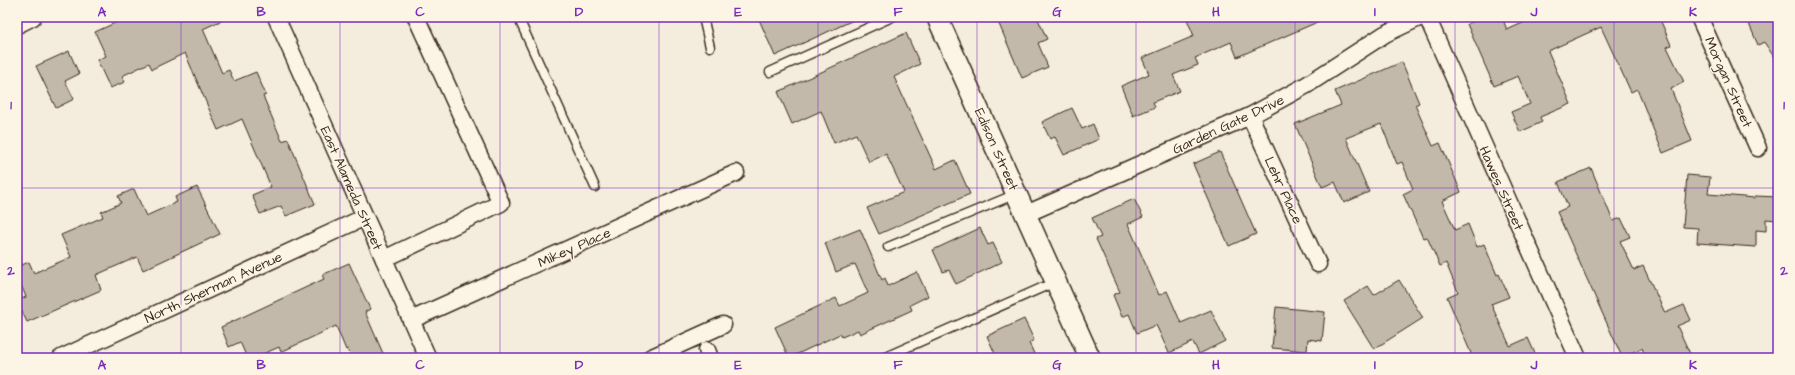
<svg xmlns="http://www.w3.org/2000/svg" width="1795" height="375" font-family="'Architects Daughter',sans-serif">
<style>
.building{fill:#c3b9aa;stroke:#3b2a1e}
.lines{fill:none;stroke-linecap:round;stroke-linejoin:round}
.service-casing{stroke:#3b2a1e;stroke-width:11}
.minor-casing{stroke:#3b2a1e;stroke-width:19}
.tertiary-casing{stroke:#3b2a1e;stroke-width:23}
.service{stroke:#fcf5e5;stroke-width:8}
.minor{stroke:#fcf5e5;stroke-width:16}
.tertiary{stroke:#fcf5e5;stroke-width:20}
.grid{fill:none;stroke:#7b2cbf;stroke-width:1;stroke-opacity:0.55}
.labels{text-anchor:middle;stroke-width:3;stroke-linejoin:round;paint-order:stroke}
.street-label{font-size:14px;fill:#3b2a1e;stroke:#fcf5e5}
.neatline{fill:none;stroke:#7b2cbf;stroke-width:1.5}
.grid-label{font-size:13px;text-anchor:middle;font-weight:bold;fill:#7b2cbf}
</style>
<rect width="100%" height="100%" fill="#f4eddd"/>
<filter id="ink" filterUnits="userSpaceOnUse"><feTurbulence type="fractalNoise" baseFrequency=".025" numOctaves="2"/><feDisplacementMap in="SourceGraphic" scale="8" xChannelSelector="R" yChannelSelector="G"/><feConvolveMatrix kernelMatrix="1 2 1 2 8 2 1 2 1" color-interpolation-filters="sRGB"/></filter>
<g filter="url(#ink)">
<g class="building">
<path d="M128,17H229L203,29L222,73L229,70L234,81L256,72L266,95L263,96L282,141L288,139L315,204L286,216L281,206L260,214L252,195L271,187L242,119L218,130L185,53L152,69L149,63L122,76L125,82L110,88L97,60L106,56L95,32Z"/>
<path d="M758,17H860L775,56Z"/>
<path d="M996,17H1037L1047,39L1038,43L1048,67L1022,78Z"/>
<path d="M1186,17H1329L1237,57L1231,42L1195,58L1198,65L1173,75L1180,91L1153,102L1155,107L1133,116L1121,86L1149,74L1142,58L1194,36Z"/>
<path d="M1483,17H1502L1507,30L1536,17H1659L1671,45L1667,47L1684,82L1671,89L1692,141L1663,153L1637,89L1631,92L1601,27L1548,51L1571,104L1540,117L1542,122L1520,132L1511,112L1530,104L1518,76L1494,86L1467,24Z"/>
<path d="M1764,17H1778V63L1764,42L1758,45L1749,24Z"/>
<path d="M906,33L920,64L894,77L936,169L955,160L970,194L879,234L867,208L904,192L886,154L869,162L856,134L834,143L821,111L792,124L778,92Z"/>
<path d="M69,51L79,74L65,81L74,99L56,108L36,66Z"/>
<path d="M1402,62L1419,103L1415,105L1433,146L1440,143L1461,192L1442,201L1455,230L1468,224L1477,247L1484,244L1497,275L1499,274L1509,297L1491,304L1510,346L1528,338L1537,358H1473L1447,297L1458,292L1446,263L1440,266L1427,237L1423,238L1403,194L1413,189L1402,162L1397,164L1381,124L1346,138L1369,192L1344,203L1335,182L1322,187L1295,124L1341,105L1335,91Z"/>
<path d="M1072,108L1082,129L1093,124L1099,139L1064,155L1055,137L1050,139L1042,122Z"/>
<path d="M1220,152L1256,234L1229,246L1193,164Z"/>
<path d="M1591,168L1613,221L1621,218L1630,237L1620,241L1634,270L1643,266L1665,313L1684,305L1691,320L1677,326L1692,358H1646L1642,348L1622,357L1557,212L1568,207L1558,182Z"/>
<path d="M1687,175L1710,177L1708,194L1755,198V196L1778,197L1777,220L1766,219V231L1756,230V247L1697,243L1698,228L1683,227Z"/>
<path d="M197,187L220,234L143,270L137,257L96,275L101,290L27,322L17,301L26,297L17,275V267L29,262L34,273L71,257L61,235L103,217L101,212L121,203L118,196L134,189L146,216L177,202L175,197Z"/>
<path d="M1134,199L1143,217L1128,224L1159,295L1167,291L1181,323L1211,310L1225,341L1199,354L1193,342L1169,353L1156,325L1137,333L1129,314L1122,317L1113,295L1120,292L1096,239L1101,237L1092,218Z"/>
<path d="M980,228L988,245L993,243L1002,262L956,284L949,270L943,272L933,250Z"/>
<path d="M860,229L882,280L885,278L888,286L917,272L928,296L910,305L912,310L860,334L858,330L842,337L840,334L789,358L775,327L836,298L840,306L868,293L855,264L836,272L825,243Z"/>
<path d="M349,263L370,309L365,312L385,358H351L348,349L346,350L336,326L281,352L279,347L254,358H247L240,342L229,347L221,327L324,279L322,275Z"/>
<path d="M1399,280L1423,318L1374,349L1344,301L1368,286L1374,295Z"/>
<path d="M1276,307L1325,312L1322,341L1308,339L1307,351L1272,348Z"/>
<path d="M1024,319L1034,340L1029,343L1036,358H997L987,336Z"/>
</g>
<g class="lines">
<defs>
<g id="service">
<path d="M518,17L595,187"/>
<path d="M703,17L710,47"/>
<path d="M770,72L892,17"/>
<path d="M888,247L1016,194"/>
<path d="M883,358L1055,282"/>
</g>
<g id="minor">
<path d="M276,17L428,358"/>
<path d="M1427,17L1578,358"/>
<path d="M1699,17L1758,148"/>
<path d="M17,25L33,17"/>
<path d="M1250,116L1318,264"/>
<path d="M1026,214L1250,116L1305,86L1385,34L1421,17"/>
<path d="M384,259L501,203L416,17"/>
<path d="M411,320L736,173"/>
<path d="M707,350L710,358"/>
<path d="M61,358L365,217"/>
<path d="M650,358L723,325"/>
</g>
<path id="tertiary" d="M937,17L1090,358"/>
</defs>
<use href="#service" class="service-casing"/>
<use href="#minor" class="minor-casing"/>
<use href="#tertiary" class="tertiary-casing"/>
<use href="#service" class="service"/>
<use href="#minor" class="minor"/>
<use href="#tertiary" class="tertiary"/>
</g>
</g>
<path class="grid" d="M181,17V358M340,17V358M500,17V358M659,17V358M818,17V358M977,17V358M1136,17V358M1295,17V358M1455,17V358M1614,17V358M17,188H1778"/>
<g class="labels">
<g class="street-label">
<text transform="translate(1729 82) rotate(66)" y="5">Morgan Street</text>
<text transform="translate(1228 124) rotate(-25)" y="5">Garden Gate Drive</text>
<text transform="translate(997 149) rotate(66)" y="5">Edison Street</text>
<text transform="translate(352 188) rotate(66)" y="5">East Alameda Street</text>
<text transform="translate(1502 188) rotate(66)" y="5">Hawes Street</text>
<text transform="translate(1284 190) rotate(65)" y="5">Lehr Place</text>
<text transform="translate(574 247) rotate(-24)" y="5">Mikey Place</text>
<text transform="translate(213 287) rotate(-25)" y="5">North Sherman Avenue</text>
</g>
</g>
<rect width="1795" height="375" fill="none" stroke="#fcf5e5" stroke-width="44"/>
<rect x="22" y="22" width="1751" height="331" class="neatline"/>
<g class="grid-label">
<text x="102" y="16">A</text>
<text x="261" y="16">B</text>
<text x="420" y="16">C</text>
<text x="579" y="16">D</text>
<text x="738" y="16">E</text>
<text x="898" y="16">F</text>
<text x="1057" y="16">G</text>
<text x="1216" y="16">H</text>
<text x="1375" y="16">I</text>
<text x="1534" y="16">J</text>
<text x="1693" y="16">K</text>
<text x="11" y="109">1</text>
<text x="1784" y="109">1</text>
<text x="11" y="275">2</text>
<text x="1784" y="275">2</text>
<text x="102" y="369">A</text>
<text x="261" y="369">B</text>
<text x="420" y="369">C</text>
<text x="579" y="369">D</text>
<text x="738" y="369">E</text>
<text x="898" y="369">F</text>
<text x="1057" y="369">G</text>
<text x="1216" y="369">H</text>
<text x="1375" y="369">I</text>
<text x="1534" y="369">J</text>
<text x="1693" y="369">K</text>
</g>
</svg>
